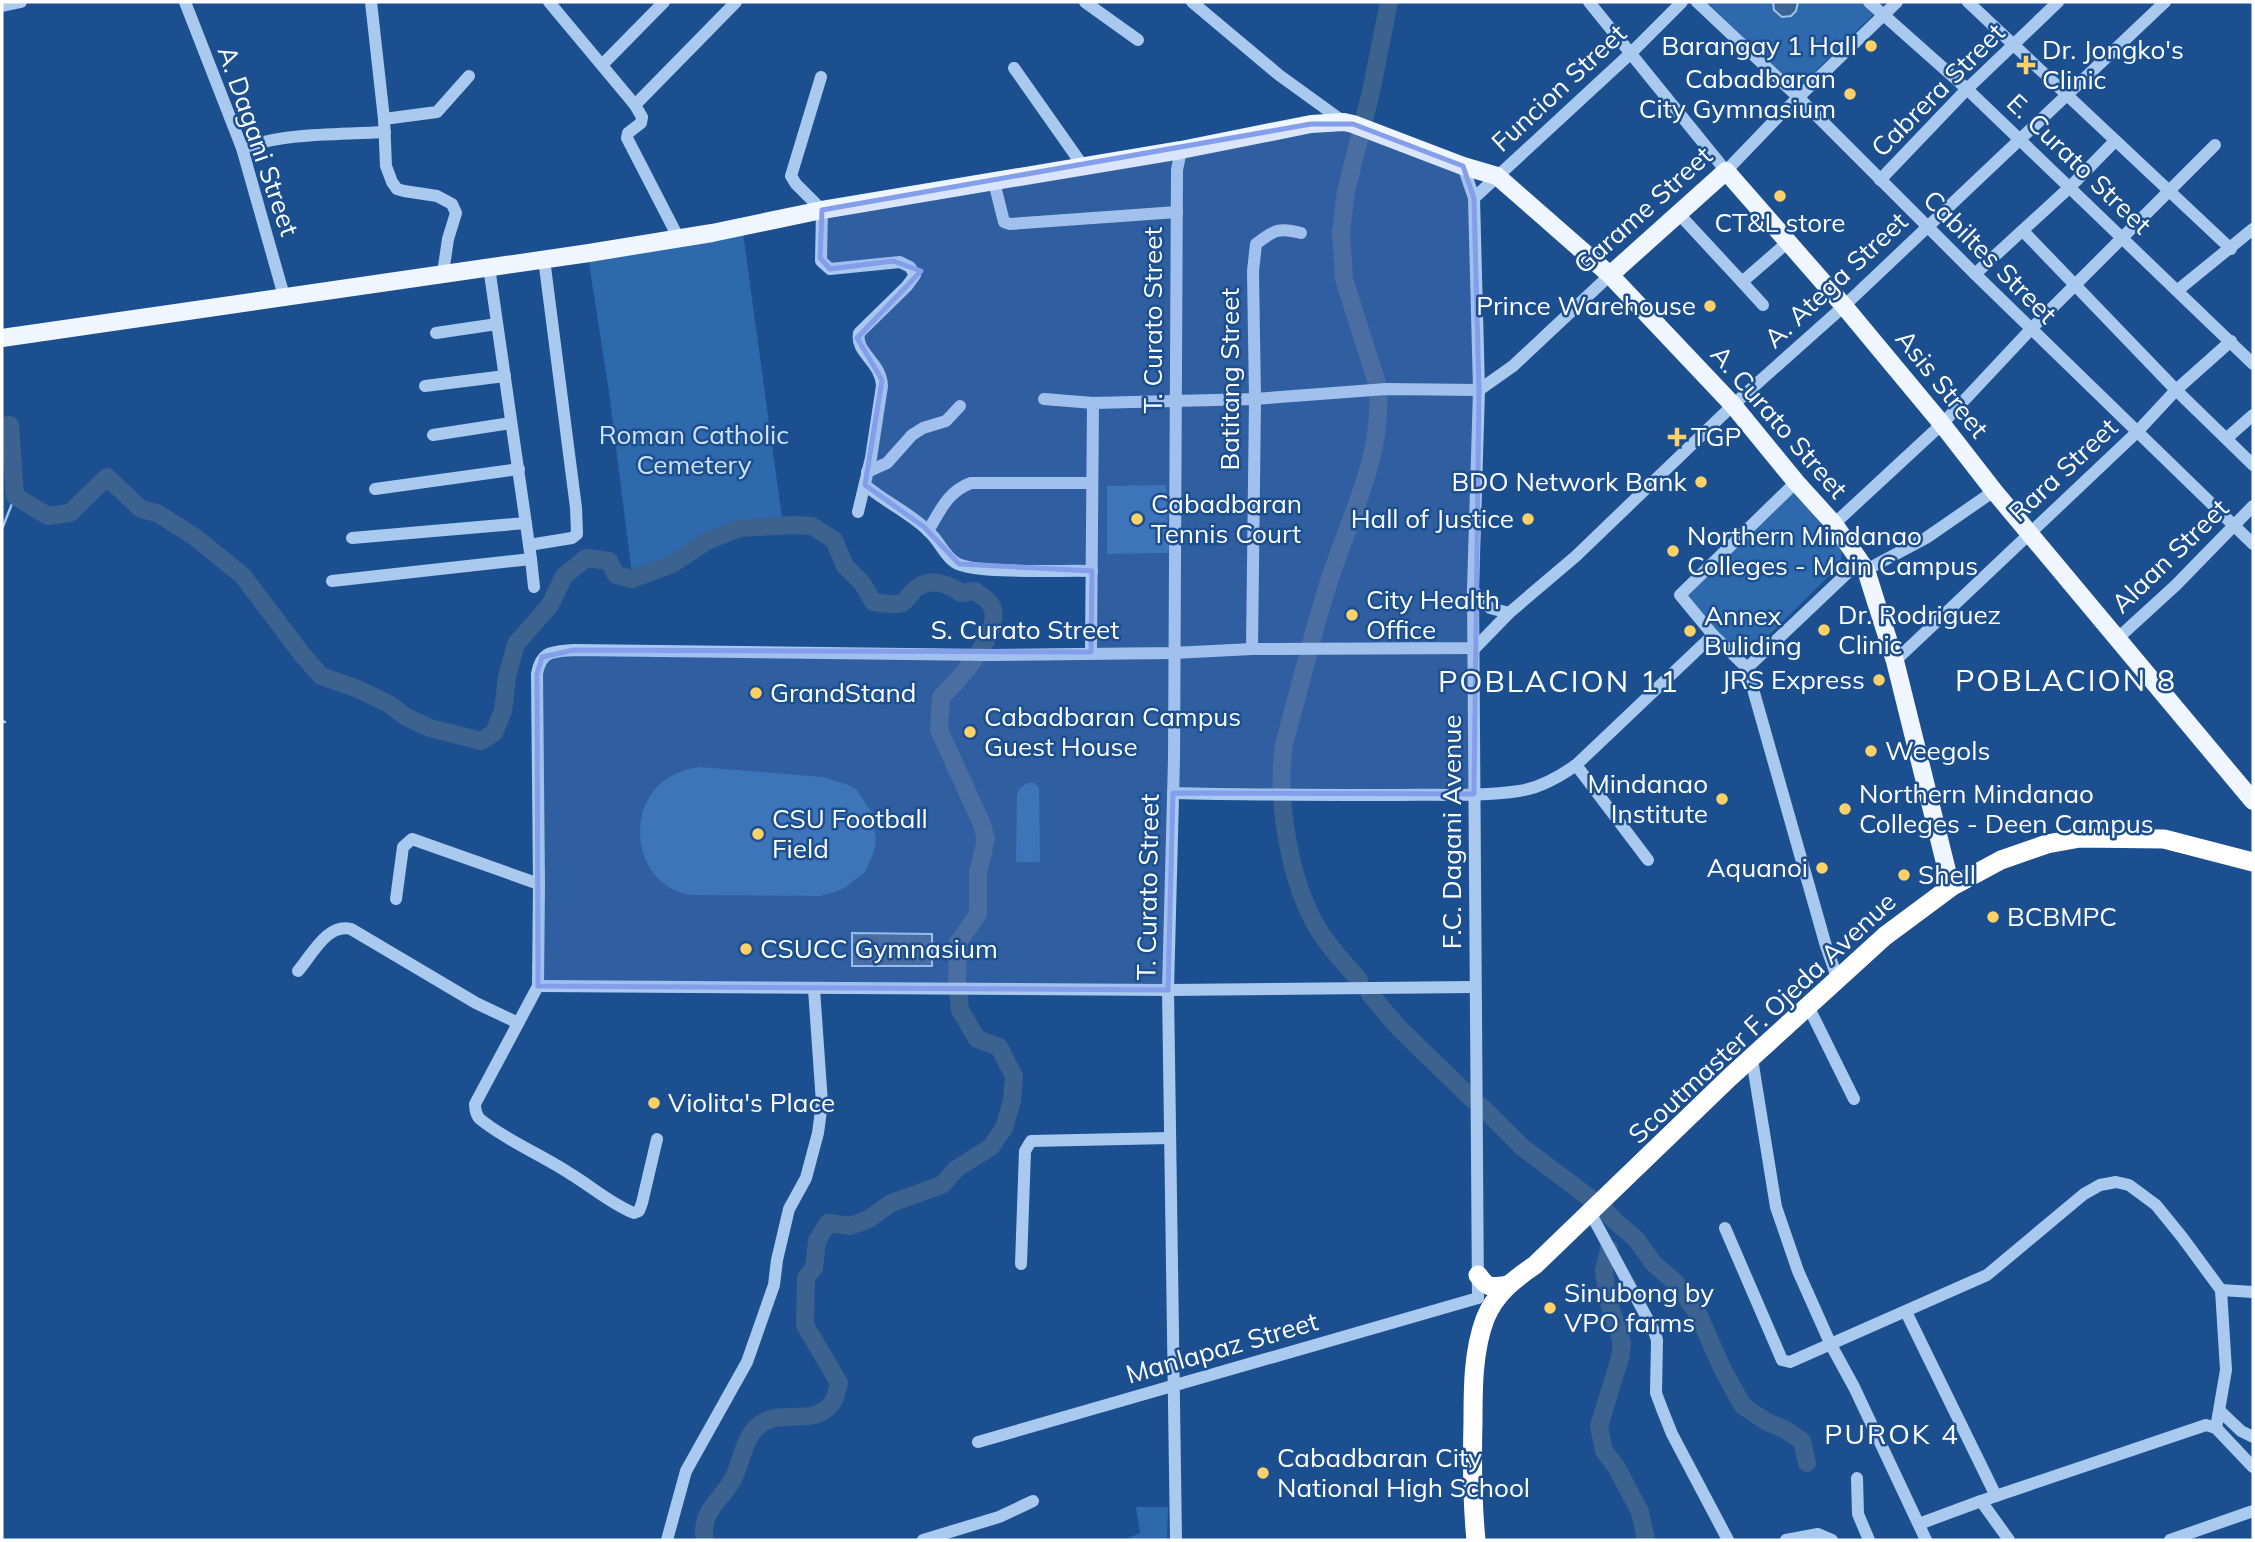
<svg xmlns="http://www.w3.org/2000/svg" width="2255" height="1542" font-family="Mulish,sans-serif">
<style>
.green{fill:#2e69ad}
.water{fill:#3c6290;stroke:#9cc4f0;stroke-width:2}
.lines{fill:none;stroke-linecap:round;stroke-linejoin:round}
.stream{stroke:#9cc4f0;stroke-width:2.5}
.river{stroke:#3c6290;stroke-width:18}
.minor{stroke:#a9c9ee;stroke-width:12}
.major{stroke:#f0f6ff;stroke-width:18}
.highway{stroke:#fff;stroke-width:19}
.marked{fill:#839eea;fill-opacity:0.2;stroke:#839eea;stroke-width:5;stroke-linejoin:round}
.poi-dot{fill:#ffd166;stroke:#1b4f8f;stroke-width:2.5}
.labels{text-anchor:middle;stroke-width:5;stroke-linejoin:round;paint-order:stroke}
.poi-label{font-size:26px;fill:#fff;stroke:#1b4f8f;text-anchor:start}
.street-label{font-size:26px;fill:#fff;stroke:#1b4f8f}
.park-label{font-size:26px;fill:#cfe3fa;stroke:#1b4f8f}
.neighbourhood-label{font-size:28px;letter-spacing:2px;fill:#fff;stroke:#1b4f8f}
.quarter-label{font-size:30px;letter-spacing:2px;fill:#fff;stroke:#1b4f8f}
</style>
<rect width="100%" height="100%" fill="#1b4f8f"/>
<g class="green">
<path d="M1707,2H1861L1874,14L1797,89Z"/>
<path d="M743,233L783,525L738,522L703,537L670,563L632,575L609,392L588,257Z"/>
<path d="M1166,485L1169,553L1107,554V486Z"/>
<path d="M1794,493L1839,544L1842,553L1840,565L1746,658H1742L1685,596L1789,495Z"/>
<path d="M700,767L822,777L846,784L856,789L871,811L876,839L874,852L865,872L846,887L835,892L820,896L693,895C642,891 624,824 656,788C667,776 684,769 700,767Z"/>
<path d="M1027,783H1034L1039,788L1040,862H1016L1017,794L1019,789Z"/>
<path d="M1136,1507H1168L1167,1540H1124L1140,1533Z"/>
</g>
<g class="water">
<path d="M1773,2H1798L1796,11L1791,16L1782,17L1774,10Z"/>
<path d="M852,933L932,934V966H852Z"/>
</g>
<g class="lines">
<g class="stream">
<path d="M2,529L15,496"/>
<path d="M2,721L5,722"/>
</g>
<g class="river">
<path d="M2,426L10,425L15,496L48,516L70,513L107,477L141,509L157,513L195,537L243,576L301,653L321,676L358,689L389,704L406,717L430,728L481,741L494,733L503,711L507,677L516,644L550,605L564,576L586,558L609,561L616,575L632,579L672,564L707,541L740,528L794,525L812,526L834,540L845,566L863,584L873,602C882,603 894,606 902,603C909,599 911,591 918,587C932,578 949,584 961,593L975,591C980,595 989,600 991,605C1005,630 958,681 941,697L939,730L981,822L986,839L978,873V914L958,943L957,981L960,1010L977,1039L999,1047L1014,1076L1012,1101L1004,1128L991,1147L956,1169L942,1185L891,1203L869,1219L850,1226L828,1223L817,1241L814,1268L806,1278L805,1325L839,1383C837,1389 836,1398 832,1403C814,1428 779,1407 758,1426C743,1439 742,1462 733,1479C726,1492 715,1501 708,1514C704,1523 703,1531 705,1540"/>
<path d="M1359,980C1345,964 1329,947 1318,929C1289,880 1276,800 1284,744C1298,694 1310,644 1325,594C1345,525 1386,457 1377,383L1344,279L1341,232L1346,191L1371,92L1389,2"/>
<path d="M1370,994L1398,1027L1472,1099"/>
<path d="M1481,1106L1522,1147L1590,1198"/>
<path d="M1606,1211L1614,1220L1636,1239L1654,1264L1676,1283L1698,1314L1724,1372L1743,1406L1767,1422L1786,1430L1802,1441L1807,1463"/>
<path d="M1609,1249L1604,1270L1607,1297L1622,1343L1620,1358L1599,1426L1604,1451L1617,1468L1640,1512L1646,1540"/>
</g>
<g class="minor">
<path d="M185,2L242,148L284,296"/>
<path d="M371,2L384,119L386,166L392,182L397,189L404,191L437,196L452,204L456,213L448,239L443,273"/>
<path d="M549,2L635,105"/>
<path d="M1085,2L1138,40"/>
<path d="M1192,2L1279,75L1344,122"/>
<path d="M1589,2L1726,171L1776,119L1897,2"/>
<path d="M1697,2L1798,97L1975,274L2253,544"/>
<path d="M1869,2L1967,89L2253,364"/>
<path d="M1968,2L2231,249"/>
<path d="M2,6L21,2"/>
<path d="M602,65L664,2"/>
<path d="M1014,68L1083,166"/>
<path d="M821,77L791,176L796,184L822,210L821,261L830,269L900,262L910,267L915,275L907,286L859,333C855,353 881,361 882,386L871,458L858,512"/>
<path d="M384,119L437,112L469,76"/>
<path d="M242,148C289,132 336,135 385,132"/>
<path d="M1880,180L1967,89L2058,2"/>
<path d="M994,182L1004,222L1010,224L1177,212"/>
<path d="M1474,198L1631,53L1682,2"/>
<path d="M1679,214L1742,282L1788,242"/>
<path d="M2023,231L2176,390L2253,465"/>
<path d="M678,237L627,138L628,133L641,123L642,117L635,105L736,2"/>
<path d="M489,267L529,545L572,538L577,534L576,508L544,259"/>
<path d="M1975,274L2070,187L2115,141"/>
<path d="M1742,282L1763,305"/>
<path d="M2178,290L2253,229"/>
<path d="M436,333L497,324"/>
<path d="M425,386L505,376"/>
<path d="M1044,399L1093,403"/>
<path d="M433,435L511,423"/>
<path d="M2227,438L2253,415"/>
<path d="M867,472L887,463L912,435L923,428L946,421L960,406"/>
<path d="M1796,482L1680,595L1713,635L1747,668L1826,946L1838,980"/>
<path d="M865,485C885,502 917,517 933,536C941,545 947,559 958,564C981,574 1063,570 1092,571"/>
<path d="M375,489L519,469"/>
<path d="M1834,524L1942,424L2031,329L2215,145"/>
<path d="M928,531C940,511 948,491 971,483H1092"/>
<path d="M352,538L526,523"/>
<path d="M531,559L534,587"/>
<path d="M1866,570L1926,538L1994,491"/>
<path d="M332,581L531,559L529,545"/>
<path d="M1473,590L1490,608L1509,613"/>
<path d="M2118,638L2176,585L2253,506"/>
<path d="M1252,649L1255,399L1253,271L1256,244C1274,230 1279,227 1301,233"/>
<path d="M1091,652L1093,403L1255,399L1386,389L1479,390L1513,366L1610,275"/>
<path d="M1895,661L2137,432L2176,390L2231,341"/>
<path d="M1747,668L1860,561"/>
<path d="M1576,765L1648,860"/>
<path d="M1173,793C1247,795 1322,795 1396,795C1436,794 1479,797 1519,791C1540,788 1559,777 1576,765L1713,635"/>
<path d="M396,899L403,847L412,839L539,884"/>
<path d="M298,971C312,955 327,923 351,929L476,1003L518,1023"/>
<path d="M538,986L1168,990L1474,987"/>
<path d="M1809,1008L1854,1099"/>
<path d="M1752,1059L1776,1207L1798,1271L1831,1345L1854,1387L1926,1540"/>
<path d="M657,1139L642,1203L639,1211L634,1213C611,1204 591,1186 569,1173C542,1155 505,1140 480,1119C476,1115 475,1110 475,1104L538,986L539,884L537,674C541,650 553,652 574,650L989,655L1173,653L1252,649L1475,648L1509,613L1576,556L1733,405L1844,306L2165,2"/>
<path d="M1590,1212L1654,1331L1657,1340L1656,1393L1662,1409L1672,1434L1728,1540"/>
<path d="M1725,1228L1782,1360L1790,1362L1987,1275L2084,1194L2100,1185L2116,1182L2129,1185L2156,1205L2182,1237L2221,1290L2226,1370L2216,1428"/>
<path d="M1021,1264L1025,1151L1031,1141L1170,1138"/>
<path d="M2221,1290L2253,1292"/>
<path d="M1906,1312L1996,1496"/>
<path d="M2221,1412L2241,1431L2253,1437"/>
<path d="M978,1442L1478,1298L1473,590L1479,390L1474,198L1463,166"/>
<path d="M1857,1478L1858,1514L1869,1540"/>
<path d="M1981,1501L2009,1540"/>
<path d="M1919,1524L1981,1501L2206,1425L2216,1428L2253,1467"/>
<path d="M667,1540L686,1471L747,1362L774,1285L777,1260L789,1209L806,1178L818,1133L822,1103L814,989"/>
<path d="M923,1540L999,1517L1033,1501"/>
<path d="M1176,1540L1168,990L1174,759L1177,170L1181,150"/>
<path d="M1786,1540L1818,1534L1832,1540"/>
<path d="M2170,1540L2253,1511"/>
</g>
<g class="major">
<path d="M1610,275L1726,171L1844,306L1942,424L1994,491L2253,801"/>
<path d="M2,338L589,253L712,233L822,210L1181,150L1311,124L1344,122L1353,124L1463,166L1497,176L1610,275L1733,405L1796,482L1834,524L1866,570L1876,602L1895,661L1951,887"/>
</g>
<g class="highway">
<path d="M1478,1275C1487,1288 1491,1288 1507,1285"/>
<path d="M1476,1540C1472,1500 1472,1461 1473,1421C1473,1388 1473,1351 1485,1319C1495,1294 1513,1280 1535,1265L1729,1078L1885,936L1951,887L2001,860L2047,844L2080,838L2164,839L2253,862"/>
</g>
</g>
<path class="marked" d="M1311,124H1353L1463,166L1474,198L1479,390L1474,794L1173,793L1168,990L538,986L537,674L542,657L574,650L1091,652L1092,571L959,564L924,527L865,485L882,380L857,338L921,271L893,261L830,269L820,258L822,210Z"/>
<g class="poi-dot">
<circle cx="1871" cy="46" r="7"/>
<path d="M2022.5 54.5h7v7h7v7h-7v7h-7v-7h-7v-7h7z"/>
<circle cx="1850" cy="94" r="7"/>
<circle cx="1780" cy="196" r="7"/>
<circle cx="1710" cy="306" r="7"/>
<path d="M1673.5 426.5h7v7h7v7h-7v7h-7v-7h-7v-7h7z"/>
<circle cx="1701" cy="482" r="7"/>
<circle cx="1137" cy="519" r="7"/>
<circle cx="1528" cy="519" r="7"/>
<circle cx="1673" cy="551" r="7"/>
<circle cx="1352" cy="615" r="7"/>
<circle cx="1824" cy="630" r="7"/>
<circle cx="1690" cy="631" r="7"/>
<circle cx="1879" cy="680" r="7"/>
<circle cx="756" cy="693" r="7"/>
<circle cx="970" cy="732" r="7"/>
<circle cx="1871" cy="751" r="7"/>
<circle cx="1722" cy="799" r="7"/>
<circle cx="1845" cy="809" r="7"/>
<circle cx="758" cy="834" r="7"/>
<circle cx="1822" cy="868" r="7"/>
<circle cx="1904" cy="875" r="7"/>
<circle cx="1993" cy="917" r="7"/>
<circle cx="746" cy="949" r="7"/>
<circle cx="654" cy="1103" r="7"/>
<circle cx="1550" cy="1308" r="7"/>
<circle cx="1263" cy="1473" r="7"/>
</g>
<g class="labels">
<g class="poi-label">
<text x="1857" y="55" text-anchor="end">Barangay 1 Hall</text>
<text x="2042" y="59">Dr. Jongko's<tspan x="2042" dy="30">Clinic</tspan></text>
<text x="1836" y="88" text-anchor="end">Cabadbaran<tspan x="1836" dy="30">City Gymnasium</tspan></text>
<text x="1780" y="232" text-anchor="middle">CT&amp;L store</text>
<text x="1696" y="315" text-anchor="end">Prince Warehouse</text>
<text x="1691" y="446">TGP</text>
<text x="1687" y="491" text-anchor="end">BDO Network Bank</text>
<text x="1151" y="513">Cabadbaran<tspan x="1151" dy="30">Tennis Court</tspan></text>
<text x="1514" y="528" text-anchor="end">Hall of Justice</text>
<text x="1687" y="545">Northern Mindanao<tspan x="1687" dy="30">Colleges - Main Campus</tspan></text>
<text x="1366" y="609">City Health<tspan x="1366" dy="30">Office</tspan></text>
<text x="1838" y="624">Dr. Rodriguez<tspan x="1838" dy="30">Clinic</tspan></text>
<text x="1704" y="625">Annex<tspan x="1704" dy="30">Buliding</tspan></text>
<text x="1865" y="689" text-anchor="end">JRS Express</text>
<text x="770" y="702">GrandStand</text>
<text x="984" y="726">Cabadbaran Campus<tspan x="984" dy="30">Guest House</tspan></text>
<text x="1885" y="760">Weegols</text>
<text x="1708" y="793" text-anchor="end">Mindanao<tspan x="1708" dy="30">Institute</tspan></text>
<text x="1859" y="803">Northern Mindanao<tspan x="1859" dy="30">Colleges - Deen Campus</tspan></text>
<text x="772" y="828">CSU Football<tspan x="772" dy="30">Field</tspan></text>
<text x="1808" y="877" text-anchor="end">Aquanoi</text>
<text x="1918" y="884">Shell</text>
<text x="2007" y="926">BCBMPC</text>
<text x="760" y="958">CSUCC Gymnasium</text>
<text x="668" y="1112">Violita's Place</text>
<text x="1564" y="1302">Sinubong by<tspan x="1564" dy="30">VPO farms</tspan></text>
<text x="1277" y="1467">Cabadbaran City<tspan x="1277" dy="30">National High School</tspan></text>
</g>
<g class="street-label">
<text transform="translate(1559 88) rotate(-43)" y="9">Funcion Street</text>
<text transform="translate(1938 90) rotate(-45)" y="9">Cabrera Street</text>
<text transform="translate(258 141) rotate(71)" y="9">A. Dagani Street</text>
<text transform="translate(2079 164) rotate(44)" y="9">E. Curato Street</text>
<text transform="translate(1643 210) rotate(-42)" y="9">Garame Street</text>
<text transform="translate(1990 257) rotate(45)" y="9">Cabiltes Street</text>
<text transform="translate(1836 280) rotate(-43)" y="9">A. Atega Street</text>
<text transform="translate(1153 320) rotate(-90)" y="9">T. Curato Street</text>
<text transform="translate(1230 379) rotate(-90)" y="9">Batitang Street</text>
<text transform="translate(1942 384) rotate(51)" y="9">Asis Street</text>
<text transform="translate(1779 422) rotate(49)" y="9">A. Curato Street</text>
<text transform="translate(2063 470) rotate(-43)" y="9">Rara Street</text>
<text transform="translate(2170 556) rotate(-44)" y="9">Alaan Street</text>
<text x="1025" y="639">S. Curato Street</text>
<text transform="translate(1452 832) rotate(-90)" y="9">F.C. Dagani Avenue</text>
<text transform="translate(1148 887) rotate(-89)" y="9">T. Curato Street</text>
<text transform="translate(1762 1018) rotate(-43)" y="9">Scoutmaster F. Ojeda Avenue</text>
<text transform="translate(1222 1348) rotate(-16)" y="9">Manlapaz Street</text>
</g>
<g class="park-label">
<text x="694" y="444">Roman Catholic<tspan x="694" dy="30">Cemetery</tspan></text>
</g>
<g class="neighbourhood-label">
<text x="1892" y="1444">PUROK 4</text>
</g>
<g class="quarter-label">
<text x="2066" y="691">POBLACION 8</text>
<text x="1559" y="692">POBLACION 11</text>
</g>
</g>
<rect width="2255" height="1542" fill="none" stroke="#ffffff" stroke-width="7"/>
</svg>
